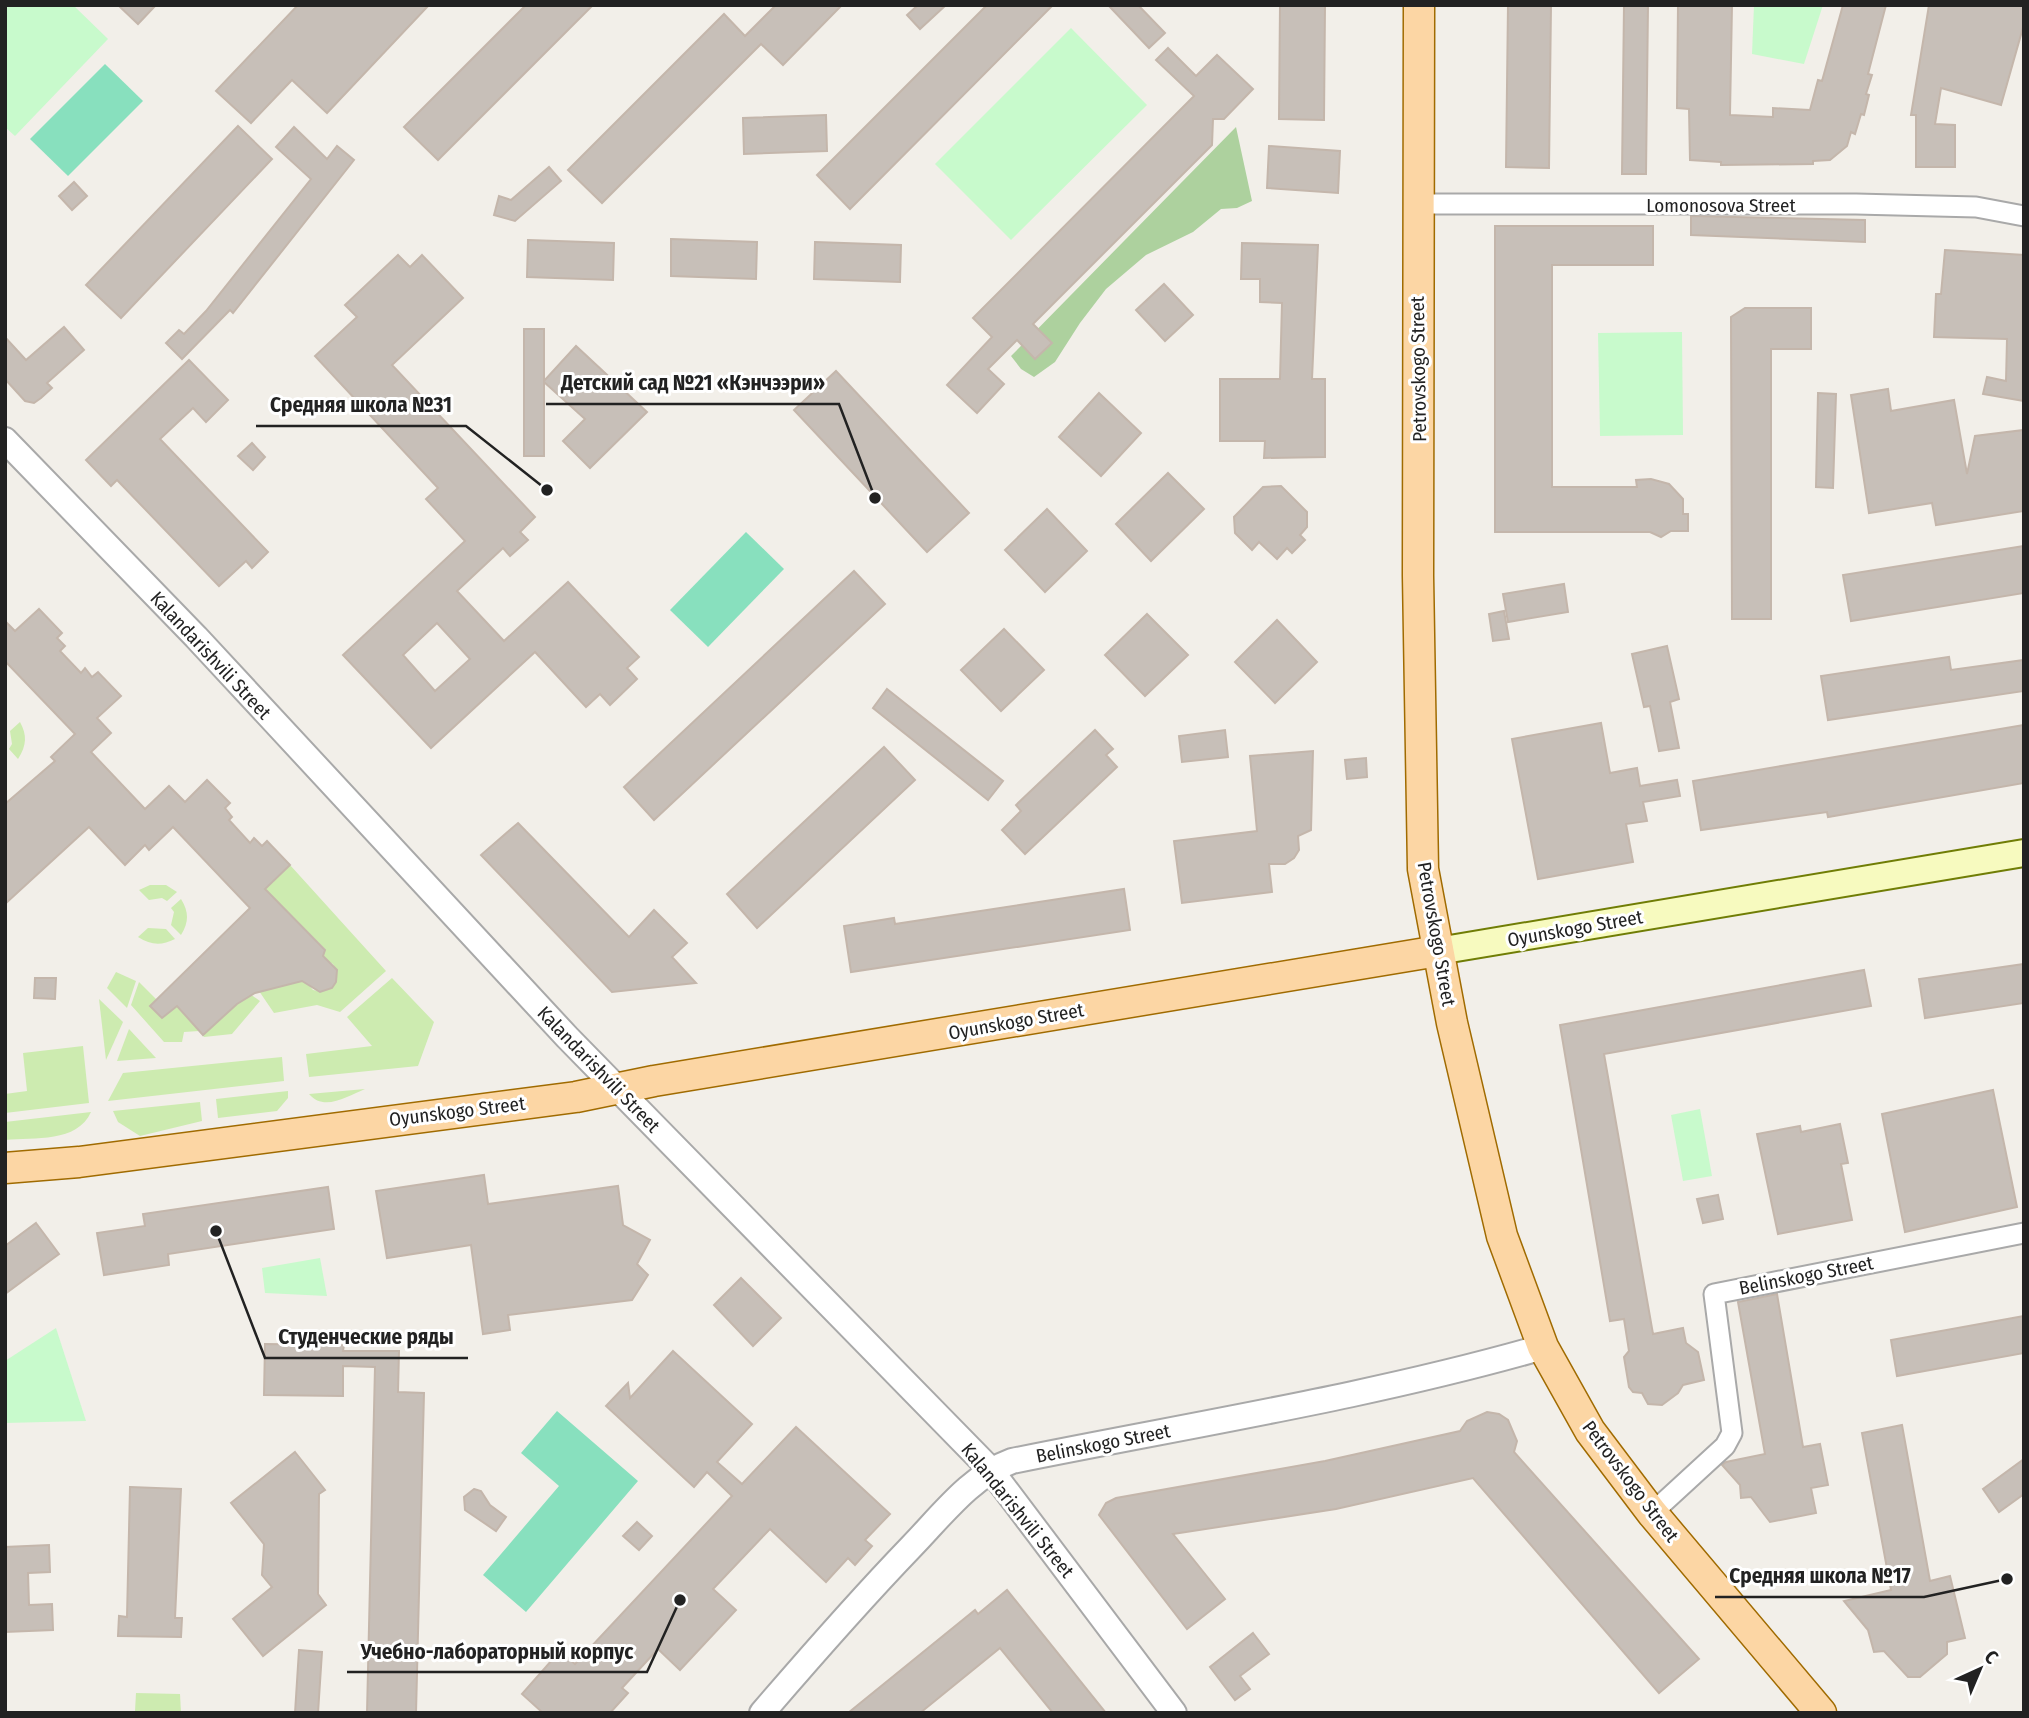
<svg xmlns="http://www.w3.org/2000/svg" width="2029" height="1718" font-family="'Fira Sans Condensed',sans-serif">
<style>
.grass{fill:#cdebb0}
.forest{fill:#add19e}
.park{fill:#c8facc}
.pitch{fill:#88e0be}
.building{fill:#c7bfb8;stroke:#c4b6ab;stroke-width:2;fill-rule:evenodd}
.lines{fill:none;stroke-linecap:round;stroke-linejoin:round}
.minor-casing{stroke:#a9a9a9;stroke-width:23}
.tertiary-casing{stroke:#a9a9a9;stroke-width:28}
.secondary-casing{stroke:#707d05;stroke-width:30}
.primary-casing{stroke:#a06b00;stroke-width:33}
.minor{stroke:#fff;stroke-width:19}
.tertiary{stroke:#fff;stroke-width:24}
.secondary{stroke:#f7fabf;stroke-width:26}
.primary{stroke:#fcd6a4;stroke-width:30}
.labels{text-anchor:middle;stroke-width:6;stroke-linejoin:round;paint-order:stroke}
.street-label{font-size:19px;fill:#222;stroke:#fff}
.leader{fill:none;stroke:#222;stroke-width:2.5}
.callout-dot{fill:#222;stroke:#fff;stroke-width:2.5}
.callout-label{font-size:21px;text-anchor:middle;font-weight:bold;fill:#222;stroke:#fff;stroke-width:6;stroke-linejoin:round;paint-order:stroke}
</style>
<rect width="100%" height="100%" fill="#f2efe9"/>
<g class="grass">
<path d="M20,722C27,735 27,745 18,759L9,749L12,744L10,731Z"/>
<path d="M290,865L386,971L340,1012L317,1005L274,1013L259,991L305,980L313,990C326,993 334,989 337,976L333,964L322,958L325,949L265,889Z"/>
<path d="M150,885H166L177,892L167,901L162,898L149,900L139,890Z"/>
<path d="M181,899C189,912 189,922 181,935L171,925L174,912L171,908Z"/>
<path d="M148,928L166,929L175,939C161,946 151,945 138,937Z"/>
<path d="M116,972L136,981L127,1008L107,988Z"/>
<path d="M392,978L434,1022L418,1066L309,1077L306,1054L372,1046L347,1017Z"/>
<path d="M139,982L157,1000L150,1006L162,1018L177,1006L185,1015L204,1021L243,989L260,1001L232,1034L204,1037L199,1031L184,1032L182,1042H164L131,1005Z"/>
<path d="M99,999L123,1022L106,1060Z"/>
<path d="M129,1029L156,1058L117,1061Z"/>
<path d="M83,1046L89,1103L5,1113V1094L27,1091L23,1053Z"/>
<path d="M282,1057L284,1081L108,1101L123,1073Z"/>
<path d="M365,1089C348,1096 324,1112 309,1094Z"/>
<path d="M288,1091V1098L277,1111L218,1118L216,1099Z"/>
<path d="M200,1102L202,1121L140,1136L118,1122L113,1111Z"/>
<path d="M91,1112C77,1143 35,1137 5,1140V1122Z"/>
<path d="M136,1693L180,1694L181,1713L135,1711Z"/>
</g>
<path class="forest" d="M1236,127L1252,201L1237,208L1221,209L1193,232L1146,255L1106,289L1080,323L1055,362L1034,377L1021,369L1011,356Z"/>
<g class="park">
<path d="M5,5H73L108,39L15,136L5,127Z"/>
<path d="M1754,5H1823L1804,64L1752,54Z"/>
<path d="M1071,28L1147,105L1011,240L935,164Z"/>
<path d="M1682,332L1683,435L1600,436L1598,333Z"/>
<path d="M1700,1109L1712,1176L1683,1181L1671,1115Z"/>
<path d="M320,1258L327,1296L265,1293L262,1268Z"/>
<path d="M56,1328L86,1421L5,1423V1361Z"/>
</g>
<g class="pitch">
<path d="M105,64L143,101L68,176L30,139Z"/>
<path d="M746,532L784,569L708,647L670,610Z"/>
<path d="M557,1411L638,1481L526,1612L483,1575L559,1486L521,1453Z"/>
</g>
<g class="building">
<path d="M118,5H156L138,24Z"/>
<path d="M298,5H429L327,113L292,80L251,123L216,91Z"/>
<path d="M526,5H593L438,160L404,127Z"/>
<path d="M776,5H842L783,65L761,44L602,203L568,170L724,14L745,36Z"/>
<path d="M918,5H946L920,29L907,15Z"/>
<path d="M987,5H1053L850,209L817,175Z"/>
<path d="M1108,5H1138L1165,33L1149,48Z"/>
<path d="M1280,5H1325L1324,120L1279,119Z"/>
<path d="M1508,5H1551L1549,168L1506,167Z"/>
<path d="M1624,5H1648L1646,174H1622Z"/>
<path d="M1678,5H1732L1730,115L1773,117V108L1810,110L1818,80L1822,81L1843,5H1886L1868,74L1872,75L1866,94L1869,95L1864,115L1861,114L1855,134L1851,132L1847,146L1830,160L1813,161V164L1721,165V162L1690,160L1689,109L1677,108Z"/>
<path d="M1929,5H2024V24L2001,105L1941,88L1935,124L1955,125V167H1916V115H1911Z"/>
<path d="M1168,48L1196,76L1217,55L1253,89L1224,119H1213L1212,145L1033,324L1052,343L1035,359L1017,340L988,369L1004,384L977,413L947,385L992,337L973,318L1194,96L1156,60Z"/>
<path d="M826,115L827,151L744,154L743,118Z"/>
<path d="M238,126L272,159L121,318L86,285Z"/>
<path d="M294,127L327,159L337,146L354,160L233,313L230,310L182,359L166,343L179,330L184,334L206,311L311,179L276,147Z"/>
<path d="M1269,146L1340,151L1338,193L1267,188Z"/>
<path d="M549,167L561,181L515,221L494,215L499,196L511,200Z"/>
<path d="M74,182L87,196L72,210L59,196Z"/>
<path d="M1691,216L1865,220V242L1691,235Z"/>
<path d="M1495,226H1653V265H1552V487H1637L1636,480L1651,479L1669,484L1683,499V514H1688V531H1671L1661,537L1650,532H1495Z"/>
<path d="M671,239L757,242L756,279L671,276Z"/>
<path d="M528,240L614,243L613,280L527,277Z"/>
<path d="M815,242L901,245L900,282L814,279Z"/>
<path d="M1242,243L1318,245L1312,379H1325V457L1264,458L1265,441H1220V379H1280L1282,303L1260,302V279H1241Z"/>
<path d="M1945,250L2024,255V401L1983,394L1987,377L2006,381L2007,339L1934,337L1936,294H1941Z"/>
<path d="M398,255L410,267L422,255L463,298L392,365L535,517L520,532L528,540L510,556L503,548L457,591L504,641L568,582L639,657L627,668L637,679L610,705L600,694L586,707L535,652L431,748L343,655L465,541L426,499L438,488L315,356L357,317L345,305ZM437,623L470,659L435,691L403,655Z"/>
<path d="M1164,284L1193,315L1165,341L1136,310Z"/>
<path d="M1745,308H1811V349H1771V619H1732L1731,317Z"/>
<path d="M64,327L84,350L47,383L52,388L41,398L34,403L25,401L5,379V337L26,360Z"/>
<path d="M524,329H544V381L576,346L647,412L590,468L563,441L585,419L544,382V456H524Z"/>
<path d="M189,360L228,400L206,422L193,408L160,439L268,552L252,568L246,561L219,586L117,480L111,486L86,460Z"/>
<path d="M836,371L969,513L927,552L794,410Z"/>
<path d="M1888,389L1891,411L1954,400L1967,474L1975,436L2024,430V511L1936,525L1932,503L1869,513L1851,395Z"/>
<path d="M1099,393L1141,433L1101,476L1059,437Z"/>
<path d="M1818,393L1836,394L1833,488L1816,487Z"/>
<path d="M252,443L265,457L253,470L238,456Z"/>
<path d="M1168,473L1204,509L1151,561L1116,524Z"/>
<path d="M1281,486L1307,512V527L1300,535L1305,540L1292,553L1287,548L1277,559L1259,542L1252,550L1235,533L1234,517L1263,487Z"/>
<path d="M1047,509L1087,551L1045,592L1005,550Z"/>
<path d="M2024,546V593L1851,621L1843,575Z"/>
<path d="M854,571L885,604L654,820L624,787Z"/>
<path d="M1564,584L1568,612L1508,622L1503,594Z"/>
<path d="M39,609L62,633L57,638L65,646L60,651L81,673L85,668L92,677L98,672L121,696L97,718L111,733L91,752L145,809L169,786L185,802L207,780L230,803L225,808L232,817L229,820L250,843L254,838L262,846L267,841L290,865L265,889L325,950L323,956L337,970L336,982L332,988L320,992L302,981L255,993L237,1004L203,1035L177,1006L162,1018L150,1006L250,908L173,827L149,850L145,845L125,865L89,827L5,904V804L55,761L51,757L75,734L5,661V621L15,631Z"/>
<path d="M1504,611L1509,639L1493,641L1489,614Z"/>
<path d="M1147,614L1188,655L1145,696L1105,655Z"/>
<path d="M1277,620L1317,662L1275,703L1235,662Z"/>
<path d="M1004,629L1044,670L1001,711L961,670Z"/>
<path d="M1667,646L1679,699L1670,702L1679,748L1659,751L1650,706L1644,707L1632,654Z"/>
<path d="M1949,657L1951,670L2024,660V691L1828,720L1821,676Z"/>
<path d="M887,689L1003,781L988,800L873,708Z"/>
<path d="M1601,723L1610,773L1637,768L1640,786L1677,780L1680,796L1643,802L1647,821L1626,824L1633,862L1538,879L1512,739Z"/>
<path d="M2024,725V783L1828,817L1827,812L1701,830L1693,781Z"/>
<path d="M1095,730L1113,749L1106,755L1117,767L1025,854L1002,830L1021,811L1016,805Z"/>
<path d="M1225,730L1228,757L1182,762L1179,736Z"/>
<path d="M884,747L915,780L757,928L727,894Z"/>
<path d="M1313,751L1311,830L1298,836L1299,850L1294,858L1285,864H1269L1272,892L1182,903L1174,841L1257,831L1250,756Z"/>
<path d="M1366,758L1367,777L1347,779L1345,760Z"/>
<path d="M518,823L629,937L654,910L687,943L672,957L696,983L612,992L481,855Z"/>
<path d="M1124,889L1130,930L851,972L844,926L894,918L895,924Z"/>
<path d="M2024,964V1003L1925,1018L1919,979Z"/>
<path d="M1864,970L1871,1006L1604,1054L1653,1334L1683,1328L1686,1343L1698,1352L1704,1380L1683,1385L1678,1393L1662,1405L1648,1404L1642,1393L1633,1392L1629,1387L1624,1357L1629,1351L1624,1319L1610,1321L1560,1025Z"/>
<path d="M35,978H56L55,999L34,998Z"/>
<path d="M1993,1090L2017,1207L1905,1232L1882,1114Z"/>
<path d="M1840,1124L1848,1163L1841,1164L1852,1220L1778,1234L1757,1134L1800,1126L1801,1132Z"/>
<path d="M484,1175L488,1204L618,1186L623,1225L650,1240L637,1264L648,1275L632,1300L508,1315L510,1330L483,1334L471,1245L387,1258L376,1191Z"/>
<path d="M328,1187L334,1229L168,1254L169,1265L104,1275L97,1233L145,1226L143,1214Z"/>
<path d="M1718,1195L1723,1219L1703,1223L1697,1199Z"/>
<path d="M36,1223L59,1254L5,1294V1246Z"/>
<path d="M741,1278L781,1318L753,1346L714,1305Z"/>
<path d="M1777,1294L1803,1447L1820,1444L1828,1485L1811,1488L1816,1513L1770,1522L1751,1497L1741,1498L1740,1485L1722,1465L1726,1462L1765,1454L1738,1302Z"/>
<path d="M2024,1316V1353L1897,1376L1891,1340Z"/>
<path d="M265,1344L344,1345L343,1351H399L398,1392L424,1393L416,1713H367L375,1367L343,1366V1396L264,1395Z"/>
<path d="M673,1351L752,1424L717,1462L742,1484L796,1427L890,1514L865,1540L872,1546L855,1565L848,1558L826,1582L770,1529L713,1589L736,1610L680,1670L658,1649L622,1688L628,1693L610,1713H543L522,1694L560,1651L575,1664L732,1496L707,1472L694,1487L606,1406L628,1383L630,1398Z"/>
<path d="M1487,1412L1499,1414L1508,1420L1517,1441L1514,1452L1699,1659L1659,1693L1473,1478L1336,1509L1173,1534L1225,1599L1187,1629L1099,1515L1106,1503L1116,1498L1325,1461L1460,1431L1467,1421Z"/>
<path d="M1902,1425L1930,1581L1950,1576L1965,1638L1947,1642V1654L1920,1677H1908L1884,1651L1874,1652L1868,1630L1844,1601L1891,1590L1862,1433Z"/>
<path d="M295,1452L325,1490L319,1494L318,1594L326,1605L263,1656L233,1619L272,1587L262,1575L264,1544L231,1503Z"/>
<path d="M2024,1459V1494L1999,1512L1983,1489Z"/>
<path d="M130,1487L181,1489L175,1618H182L181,1637L118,1636L119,1616L127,1617Z"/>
<path d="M474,1489L481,1491L490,1505L506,1517L496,1531L465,1510L464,1497Z"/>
<path d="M637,1522L652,1536L639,1550L623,1536Z"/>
<path d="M49,1545L50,1572L28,1573L29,1605L52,1604L53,1630L5,1632V1547Z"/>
<path d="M1007,1590L1106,1713H1053L1000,1648L920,1713H848L975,1610L978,1614Z"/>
<path d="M1253,1633L1269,1654L1240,1676L1250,1689L1235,1700L1210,1667Z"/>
<path d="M299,1650L322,1652L318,1713H295Z"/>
</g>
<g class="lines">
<defs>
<g id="minor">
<path d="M1417,204H1856L1976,207L2024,216"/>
<path d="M1652,1513L1725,1446L1732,1433L1714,1294L2024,1233"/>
</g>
<g id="tertiary">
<path d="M5,440L196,637L567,1037L990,1469L1174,1713"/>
<path d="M762,1713C811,1656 860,1600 912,1546C942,1515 971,1476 1012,1461C1189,1425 1369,1397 1543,1347"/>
</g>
<path id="secondary" d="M1438,951L2024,853"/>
<g id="primary">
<path d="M1419,5L1418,576L1423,869L1452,1023L1502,1236L1543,1347L1590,1431L1652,1513L1821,1713"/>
<path d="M5,1168L79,1162L576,1097L654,1081L1438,951"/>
</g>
</defs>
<use href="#minor" class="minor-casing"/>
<use href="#tertiary" class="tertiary-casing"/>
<use href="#secondary" class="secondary-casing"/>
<use href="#primary" class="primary-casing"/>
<use href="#minor" class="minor"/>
<use href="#tertiary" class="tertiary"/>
<use href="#secondary" class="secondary"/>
<use href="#primary" class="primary"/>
</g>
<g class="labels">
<g class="street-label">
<text x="1721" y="212">Lomonosova Street</text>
<text transform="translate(1418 369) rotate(-91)" y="7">Petrovskogo Street</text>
<text transform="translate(211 655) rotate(47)" y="7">Kalandarishvili Street</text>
<text transform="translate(1575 928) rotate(-10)" y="7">Oyunskogo Street</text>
<text transform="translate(1437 934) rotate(80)" y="7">Petrovskogo Street</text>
<text transform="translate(1016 1021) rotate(-10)" y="7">Oyunskogo Street</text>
<text transform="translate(599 1069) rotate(46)" y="7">Kalandarishvili Street</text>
<text transform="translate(457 1111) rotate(-7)" y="7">Oyunskogo Street</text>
<text transform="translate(1806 1275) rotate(-11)" y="7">Belinskogo Street</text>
<text transform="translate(1103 1443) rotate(-11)" y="7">Belinskogo Street</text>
<text transform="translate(1631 1481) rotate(53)" y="7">Petrovskogo Street</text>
<text transform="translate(1018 1510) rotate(51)" y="7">Kalandarishvili Street</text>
</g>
</g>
<path class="leader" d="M875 498L839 404H546M547 490L466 426H256M216 1231L265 1358H468M2007 1579L1924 1597H1715M680 1600L647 1672H347"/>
<g class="callout-dot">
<circle cx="875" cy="498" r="7"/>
<circle cx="547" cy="490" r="7"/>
<circle cx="216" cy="1231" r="7"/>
<circle cx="2007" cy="1579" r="7"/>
<circle cx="680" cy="1600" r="7"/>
</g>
<g class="callout-label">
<text x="693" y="390">Детский сад №21 «Кэнчээри»</text>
<text x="361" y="412">Средняя школа №31</text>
<text x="366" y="1344">Студенческие ряды</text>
<text x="1820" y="1583">Средняя школа №17</text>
<text x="497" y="1659">Учебно-лабораторный корпус</text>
</g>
<rect width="2029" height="1718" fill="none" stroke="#222222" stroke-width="14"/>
<g transform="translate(1980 1669) rotate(44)" stroke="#ffffff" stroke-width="5" paint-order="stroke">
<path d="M0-5L12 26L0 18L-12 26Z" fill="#222222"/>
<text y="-10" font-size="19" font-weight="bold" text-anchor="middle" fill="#222222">С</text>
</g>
</svg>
